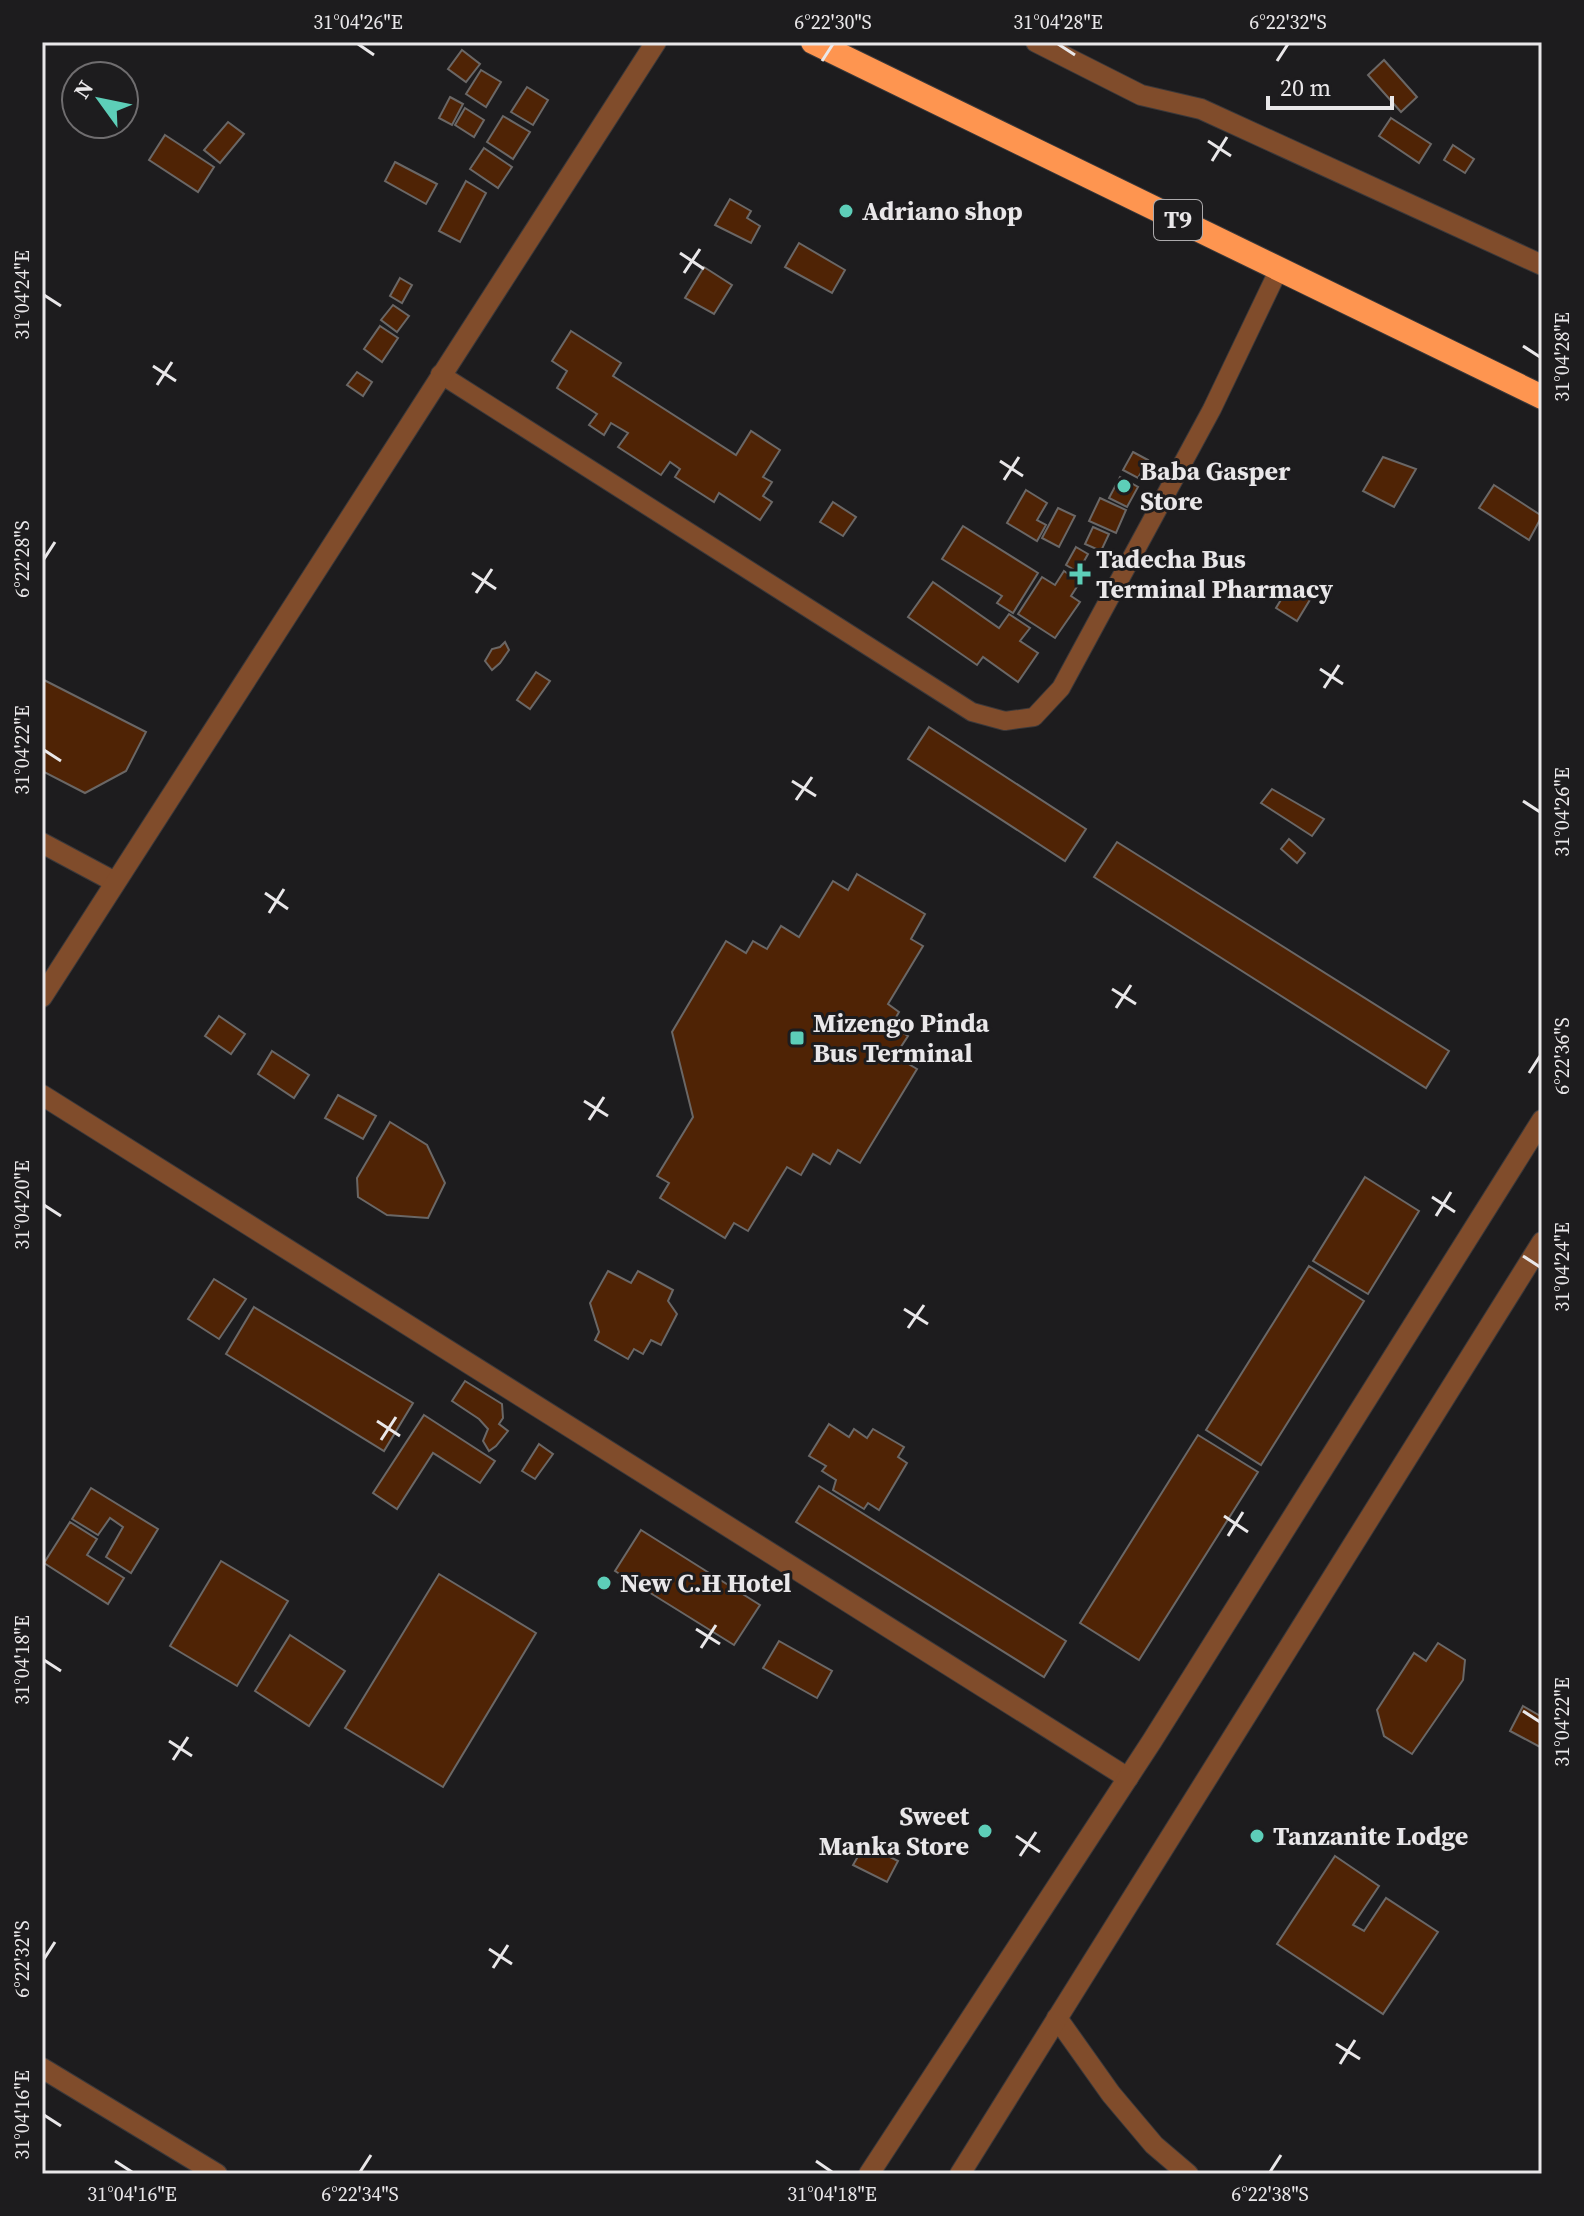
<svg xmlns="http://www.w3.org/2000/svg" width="1584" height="2216" font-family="'Source Serif 4',serif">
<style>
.building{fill:#4f2305;stroke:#6a6766;stroke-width:2}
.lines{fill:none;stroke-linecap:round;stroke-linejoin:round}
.lane-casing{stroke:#3a383a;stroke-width:20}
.street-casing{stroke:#3a383a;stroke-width:22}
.highway-casing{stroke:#3a383a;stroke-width:26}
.lane{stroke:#804c2b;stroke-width:18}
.street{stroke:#804c2b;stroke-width:20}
.highway{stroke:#fe9550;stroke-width:24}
.ticks{fill:none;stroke:#e9e7e9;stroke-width:3}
.poi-dot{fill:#5dceb8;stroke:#1d1c1e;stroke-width:3}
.labels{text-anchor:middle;stroke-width:6;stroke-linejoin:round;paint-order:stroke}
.shield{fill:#1d1c1e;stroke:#acaaac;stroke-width:2}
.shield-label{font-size:24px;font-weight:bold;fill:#e9e7e9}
.poi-label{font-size:26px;font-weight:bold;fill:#e9e7e9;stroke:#1d1c1e;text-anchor:start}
.neatline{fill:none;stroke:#e9e7e9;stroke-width:3}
.ticks-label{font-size:20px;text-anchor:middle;fill:#e9e7e9}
</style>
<rect width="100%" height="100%" fill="#1d1c1e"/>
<g class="building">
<path d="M462,50L480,64L466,82L448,69Z"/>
<path d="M1384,60L1417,97L1401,112L1368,75Z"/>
<path d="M481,70L501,82L486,107L466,94Z"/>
<path d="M527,87L548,100L533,125L511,112Z"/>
<path d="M450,97L463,104L452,125L439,118Z"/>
<path d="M465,108L484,120L474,137L455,125Z"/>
<path d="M503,116L530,132L513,159L487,142Z"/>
<path d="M1391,118L1431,144L1419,163L1379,136Z"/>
<path d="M228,122L244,134L220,163L204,150Z"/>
<path d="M165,135L214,167L198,192L149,160Z"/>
<path d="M1453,145L1474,159L1465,173L1444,160Z"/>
<path d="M484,148L512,167L498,188L470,169Z"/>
<path d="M395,162L437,184L426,204L385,181Z"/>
<path d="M466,181L486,193L460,242L439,231Z"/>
<path d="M730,199L751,211L747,218L760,226L751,243L715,225Z"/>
<path d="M799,243L845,270L832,293L785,267Z"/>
<path d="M704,267L732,285L714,314L685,298Z"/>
<path d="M400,278L412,285L402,303L390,296Z"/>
<path d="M393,305L409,316L397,332L381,320Z"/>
<path d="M380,326L398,338L382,362L364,349Z"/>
<path d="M571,331L621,363L613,376L736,455L751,431L780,450L763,477L772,482L763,496L772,502L760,520L719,493L714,502L675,477L680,469L670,462L661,475L618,447L628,433L611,423L604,435L589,425L597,414L557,388L567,371L552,361Z"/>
<path d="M357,372L372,382L363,396L347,385Z"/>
<path d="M1133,452L1148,460L1138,478L1123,470Z"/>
<path d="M1383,457L1416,469L1394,507L1363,491Z"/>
<path d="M1120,477L1138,487L1127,507L1109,498Z"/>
<path d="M1494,485L1542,516L1529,540L1479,508Z"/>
<path d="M1026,490L1047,503L1037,520L1046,525L1037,541L1007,523Z"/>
<path d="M1100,498L1126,510L1116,533L1089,521Z"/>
<path d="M833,502L856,517L843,536L820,522Z"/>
<path d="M1058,508L1075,516L1059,547L1042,538Z"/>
<path d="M963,526L1038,573L1013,613L997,603L1002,596L942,559Z"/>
<path d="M1093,527L1109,534L1101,551L1085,544Z"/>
<path d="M1076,547L1088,554L1078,572L1066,565Z"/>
<path d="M1064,571L1080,582L1071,596L1080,602L1055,638L1018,614L1042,577L1055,585Z"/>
<path d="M933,582L999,628L1009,614L1030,628L1020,641L1038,653L1018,682L983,657L977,665L908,617Z"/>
<path d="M1290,585L1311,598L1297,621L1276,608Z"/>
<path d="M505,642L509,650L500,663L492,670L485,661L492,649L500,647Z"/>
<path d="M536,672L550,681L530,709L517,700Z"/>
<path d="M42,679L146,732L126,771L85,793L42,771Z"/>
<path d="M929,727L1086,829L1065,861L908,759Z"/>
<path d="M1272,789L1324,819L1312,836L1261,803Z"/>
<path d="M1289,839L1305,853L1297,863L1281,849Z"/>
<path d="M1117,842L1449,1051L1426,1088L1094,877Z"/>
<path d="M857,874L925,914L911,939L923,946L888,1004L899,1012L891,1026L908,1036L895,1056L917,1069L860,1163L838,1150L830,1164L813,1154L801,1175L787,1167L748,1231L734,1223L725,1238L660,1198L669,1183L657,1176L693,1117L672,1032L726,941L746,953L753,941L767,949L781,926L799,937L833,881L848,890Z"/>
<path d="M219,1016L245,1034L231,1054L205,1036Z"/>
<path d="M272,1051L309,1075L294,1098L258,1074Z"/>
<path d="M338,1095L376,1116L363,1139L325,1118Z"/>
<path d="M390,1122L427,1145L445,1183L428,1218L387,1215L358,1197L357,1178Z"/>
<path d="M1365,1177L1419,1211L1368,1294L1313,1261Z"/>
<path d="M1309,1266L1364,1301L1261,1465L1206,1430Z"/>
<path d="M608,1271L631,1283L638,1271L673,1290L668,1301L677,1314L661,1345L651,1340L643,1354L634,1349L628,1359L595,1340L599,1332L590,1303Z"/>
<path d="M214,1279L246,1299L219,1339L188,1319Z"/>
<path d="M254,1307L413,1403L384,1451L226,1354Z"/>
<path d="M465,1381L502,1404L503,1418L499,1424L508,1431L496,1446L489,1451L483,1441L488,1429L479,1419L452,1401Z"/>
<path d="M424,1415L495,1461L480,1483L433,1453L397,1509L373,1493Z"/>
<path d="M829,1424L849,1437L854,1429L867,1438L873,1429L904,1447L898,1457L907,1463L879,1510L868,1503L864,1509L833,1490L836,1480L822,1471L826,1466L809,1456Z"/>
<path d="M1198,1435L1258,1472L1139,1660L1080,1623Z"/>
<path d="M539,1444L553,1454L535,1479L522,1471Z"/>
<path d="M819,1486L1066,1641L1044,1677L796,1522Z"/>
<path d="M91,1488L158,1529L131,1573L106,1557L123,1527L110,1518L98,1535L72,1519Z"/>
<path d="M70,1522L97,1539L87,1555L124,1578L108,1604L44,1563Z"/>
<path d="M641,1530L760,1605L734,1645L615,1571Z"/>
<path d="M221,1561L288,1601L237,1686L170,1646Z"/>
<path d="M439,1574L536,1633L443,1787L345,1728Z"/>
<path d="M290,1635L345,1671L309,1726L255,1691Z"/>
<path d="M779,1641L832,1671L817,1698L763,1668Z"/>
<path d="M1438,1643L1465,1660L1463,1680L1412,1754L1384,1736L1377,1710L1414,1653L1426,1661Z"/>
<path d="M1523,1706L1542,1717V1748L1510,1731Z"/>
<path d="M865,1844L898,1861L887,1882L853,1865Z"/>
<path d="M1335,1856L1379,1886L1353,1925L1364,1931L1386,1898L1438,1932L1383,2014L1277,1944Z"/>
</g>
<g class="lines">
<defs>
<path id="lane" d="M440,374L972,712L1005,721L1034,717L1061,688L1212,409L1279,269"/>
<g id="street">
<path d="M1036,42L1141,95L1201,109L1542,265"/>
<path d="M42,843L115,882"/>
<path d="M42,997L656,42"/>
<path d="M42,1095L1128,1778"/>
<path d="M1057,2018L1111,2094L1154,2145L1188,2174"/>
<path d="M42,2068L217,2174"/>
<path d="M869,2174L1152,1741L1542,1120"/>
<path d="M960,2174L1542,1242"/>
</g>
<path id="highway" d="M813,42L1542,397"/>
</defs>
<use href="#lane" class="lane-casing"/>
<use href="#street" class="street-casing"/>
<use href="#highway" class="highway-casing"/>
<use href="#lane" class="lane"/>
<use href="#street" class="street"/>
<use href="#highway" class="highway"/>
</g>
<path class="ticks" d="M358,44L374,55M1058,44L1075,55M822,61L833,44M1277,61L1288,44M1208,141L1231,156M1212,161L1227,137M680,253L704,269M684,273L700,249M44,295L61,306M1523,346L1540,357M153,366L176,381M157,385L172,362M1000,461L1023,476M1004,480L1019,457M44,559L55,542M472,573L496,589M476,593L492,569M1320,669L1343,684M1324,688L1339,665M44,750L61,761M792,781L816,796M796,800L812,777M1523,801L1540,812M265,893L288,909M269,913L284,889M1112,989L1136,1004M1116,1008L1131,985M1529,1073L1540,1056M584,1101L608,1116M589,1120L604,1097M1432,1197L1455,1212M44,1205L61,1216M1436,1216L1451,1192M1523,1256L1540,1267M904,1309L928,1324M908,1328L924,1305M377,1421L400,1436M381,1440L396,1417M1224,1516L1248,1532M1228,1536L1243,1512M696,1629L720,1644M701,1648L716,1625M44,1660L61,1671M1523,1711L1540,1722M169,1741L192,1756M173,1760L188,1737M1016,1836L1040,1852M1020,1856L1036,1832M489,1949L512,1964M44,1959L55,1942M493,1968L508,1945M1336,2044L1360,2059M1340,2064L1355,2040M44,2115L61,2126M115,2161L132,2172M816,2161L832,2172M360,2172L371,2155M1270,2172L1281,2155"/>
<g class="poi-dot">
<circle cx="846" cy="211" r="8"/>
<circle cx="1124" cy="486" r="8"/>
<path d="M1076 562h8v8h8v8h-8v8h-8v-8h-8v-8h8z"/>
<rect x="789" y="1030" width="16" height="16" rx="4"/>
<circle cx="604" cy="1583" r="8"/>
<circle cx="985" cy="1831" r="8"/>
<circle cx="1257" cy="1836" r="8"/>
</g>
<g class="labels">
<rect class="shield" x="1154" y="200" width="48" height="40" rx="6"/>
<g class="shield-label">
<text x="1178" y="228">T9</text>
</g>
<g class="poi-label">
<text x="862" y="220">Adriano shop</text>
<text x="1140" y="480">Baba Gasper<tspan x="1140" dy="30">Store</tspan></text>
<text x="1096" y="568">Tadecha Bus<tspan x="1096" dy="30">Terminal Pharmacy</tspan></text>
<text x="813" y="1032">Mizengo Pinda<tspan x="813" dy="30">Bus Terminal</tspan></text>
<text x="620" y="1592">New C.H Hotel</text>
<text x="969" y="1825" text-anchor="end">Sweet<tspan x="969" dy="30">Manka Store</tspan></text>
<text x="1273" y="1845">Tanzanite Lodge</text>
</g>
</g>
<rect width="1584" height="2216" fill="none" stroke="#1d1c1e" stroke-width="88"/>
<g transform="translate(100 100) rotate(303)"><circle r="38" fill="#1d1c1e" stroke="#6f6d6f" stroke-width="2"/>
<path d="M0-6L14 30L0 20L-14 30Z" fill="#5dceb8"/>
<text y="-12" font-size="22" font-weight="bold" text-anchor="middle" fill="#e9e7e9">N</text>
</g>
<path d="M1268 96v12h124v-12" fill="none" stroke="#e9e7e9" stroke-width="4"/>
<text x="1280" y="96" font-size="24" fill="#e9e7e9" stroke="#1d1c1e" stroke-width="6" paint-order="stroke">20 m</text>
<rect x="44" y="44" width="1496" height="2128" class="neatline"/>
<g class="ticks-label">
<text x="358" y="29">31°04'26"E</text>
<text x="833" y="29">6°22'30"S</text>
<text x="1058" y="29">31°04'28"E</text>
<text x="1288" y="29">6°22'32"S</text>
<text transform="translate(22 295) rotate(-90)" y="7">31°04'24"E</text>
<text transform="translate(1562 357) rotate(-90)" y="7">31°04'28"E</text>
<text transform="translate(22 559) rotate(-90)" y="7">6°22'28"S</text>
<text transform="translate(22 750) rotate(-90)" y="7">31°04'22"E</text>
<text transform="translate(1562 812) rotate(-90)" y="7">31°04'26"E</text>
<text transform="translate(1562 1056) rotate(-90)" y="7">6°22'36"S</text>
<text transform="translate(22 1205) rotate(-90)" y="7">31°04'20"E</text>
<text transform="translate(1562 1267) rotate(-90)" y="7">31°04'24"E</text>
<text transform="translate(22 1660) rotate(-90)" y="7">31°04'18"E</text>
<text transform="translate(1562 1722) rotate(-90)" y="7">31°04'22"E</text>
<text transform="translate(22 1959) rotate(-90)" y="7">6°22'32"S</text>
<text transform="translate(22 2115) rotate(-90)" y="7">31°04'16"E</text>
<text x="132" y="2201">31°04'16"E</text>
<text x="360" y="2201">6°22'34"S</text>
<text x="832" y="2201">31°04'18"E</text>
<text x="1270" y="2201">6°22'38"S</text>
</g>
</svg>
